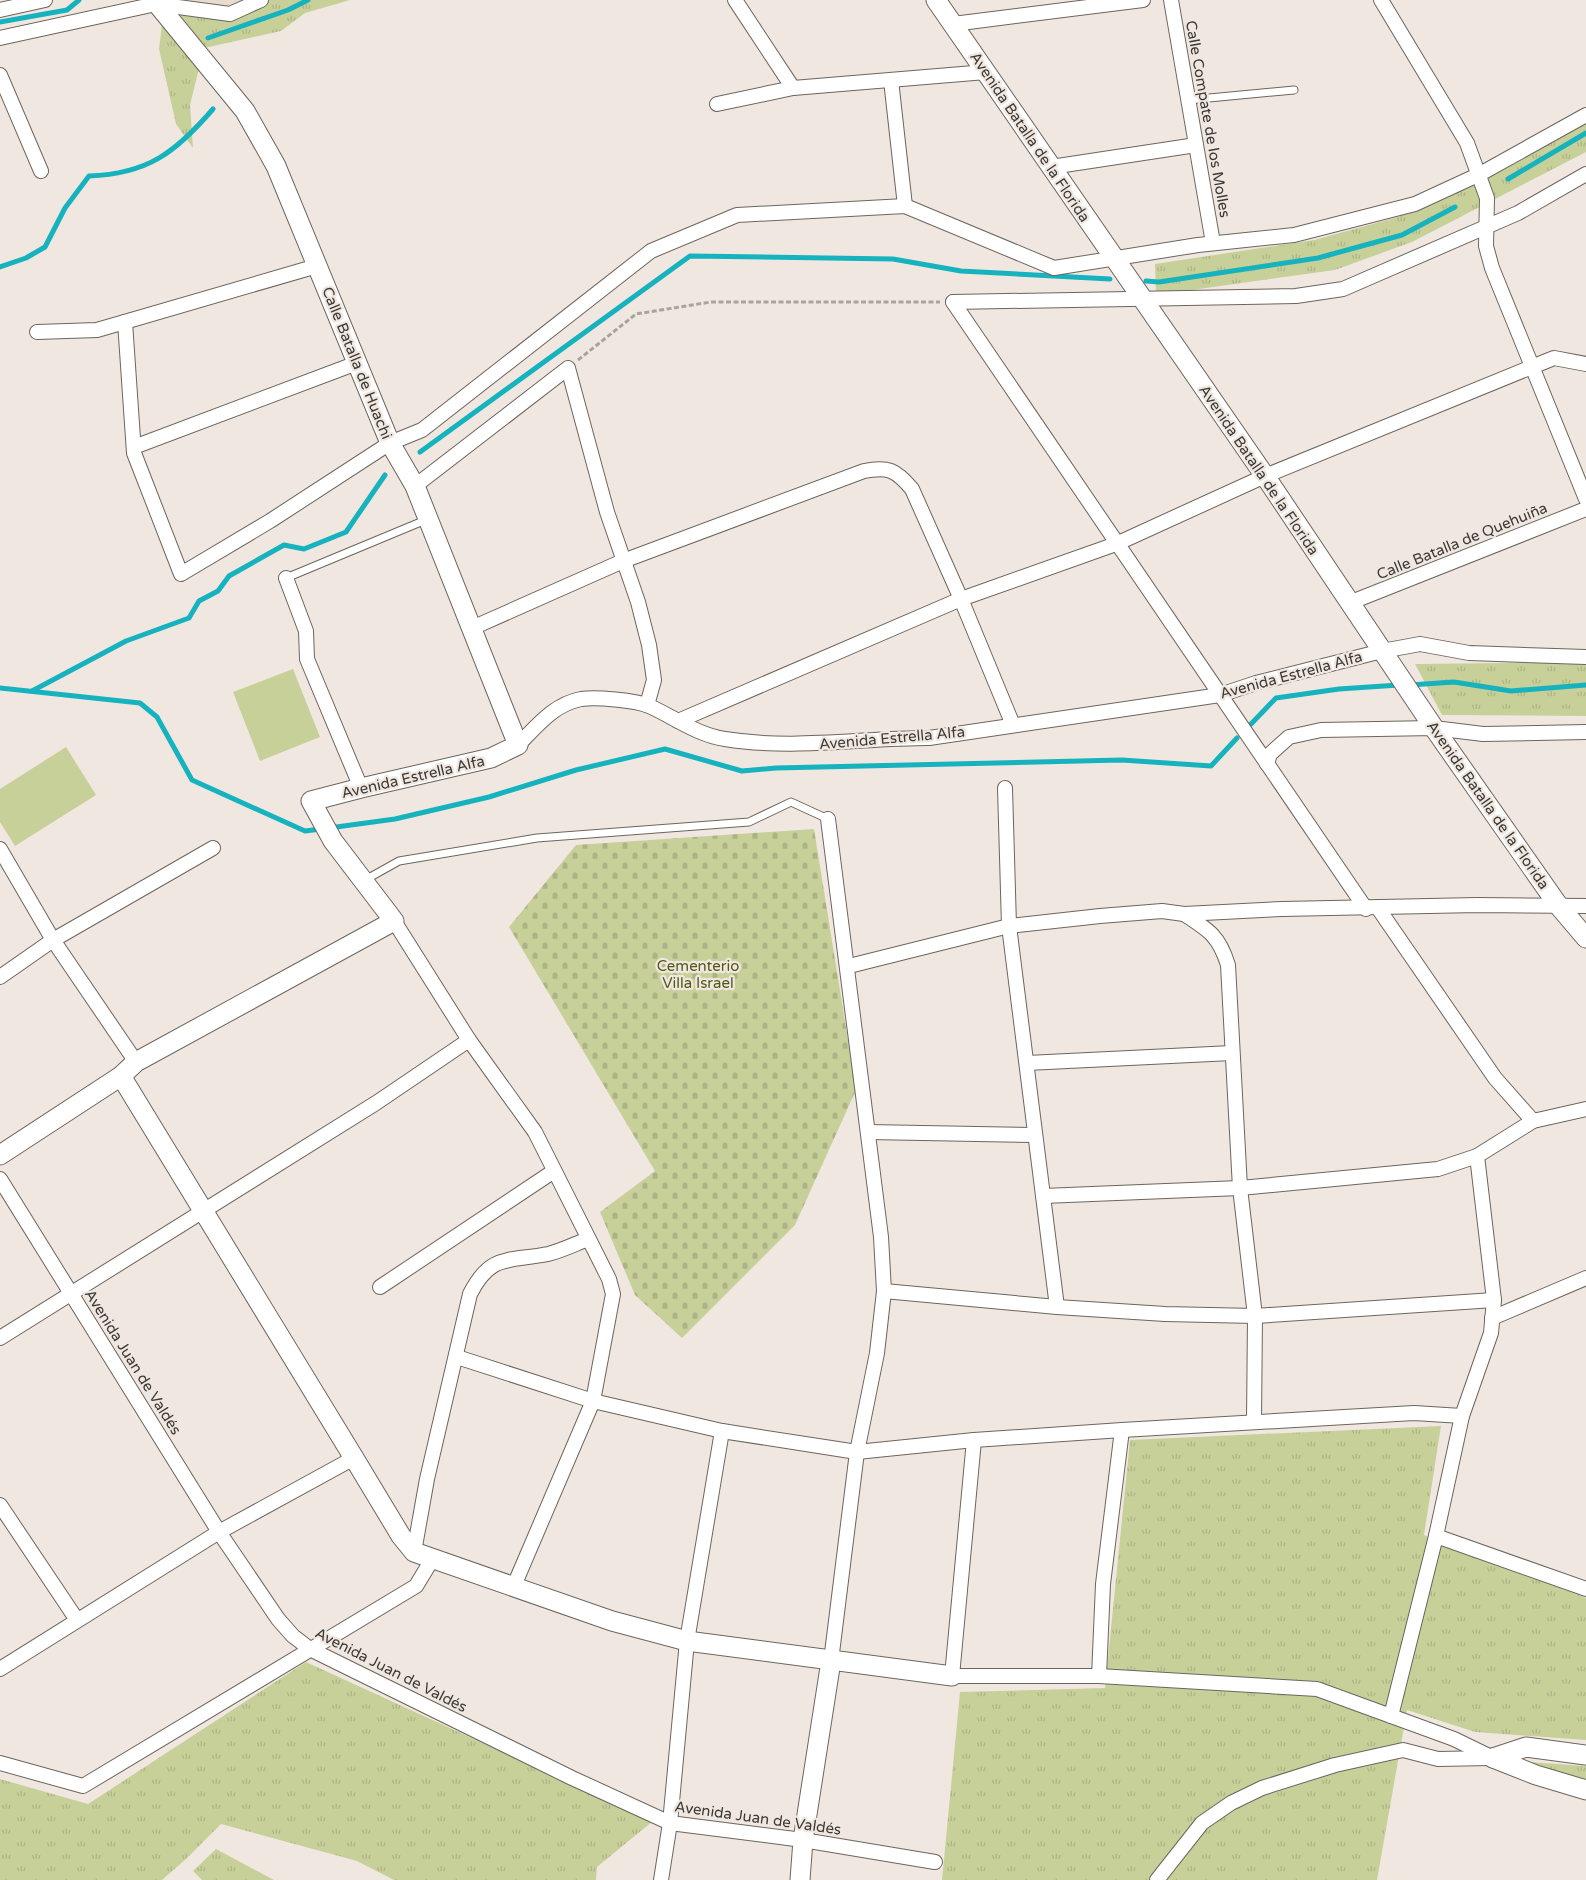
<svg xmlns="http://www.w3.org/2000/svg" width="1586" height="1880" font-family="'Varela Round',sans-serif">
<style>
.built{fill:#e9dbce}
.grass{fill:url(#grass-tufts)}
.cemetery{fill:url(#cemetery-stones)}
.park{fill:#c8d09a}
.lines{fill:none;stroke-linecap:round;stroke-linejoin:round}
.stream{stroke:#16b2be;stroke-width:5}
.lane-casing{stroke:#6c655e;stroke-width:9}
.street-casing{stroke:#6c655e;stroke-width:16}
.secondary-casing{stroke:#6c655e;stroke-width:21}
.path{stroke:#a9a39d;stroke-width:3;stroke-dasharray:5 2.5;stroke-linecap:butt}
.lane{stroke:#fff;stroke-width:7}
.street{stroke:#fff;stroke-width:14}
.secondary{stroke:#fff;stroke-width:19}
.labels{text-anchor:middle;stroke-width:4.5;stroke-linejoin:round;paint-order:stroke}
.street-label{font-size:15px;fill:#3c3936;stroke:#f0e8e0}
.park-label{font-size:15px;fill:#525917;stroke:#f0e8e0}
</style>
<defs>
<pattern id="grass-tufts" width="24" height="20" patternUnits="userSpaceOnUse" patternTransform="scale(1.25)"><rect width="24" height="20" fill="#c8d09a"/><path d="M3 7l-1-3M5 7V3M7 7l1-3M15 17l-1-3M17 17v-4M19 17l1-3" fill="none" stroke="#adb385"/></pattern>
<pattern id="cemetery-stones" width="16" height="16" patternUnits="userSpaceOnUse" patternTransform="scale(1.25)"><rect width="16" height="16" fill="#c8d09a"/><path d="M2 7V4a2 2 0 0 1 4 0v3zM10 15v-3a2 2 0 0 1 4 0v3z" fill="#adb385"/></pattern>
</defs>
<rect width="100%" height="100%" fill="#f0e8e0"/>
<path class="built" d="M168,0H262L235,16Z"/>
<g class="grass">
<path d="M165,0L235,16L262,0H350L305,13L281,31L204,48L190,105L193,148L176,124L159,49Z"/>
<path d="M1586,110V152L1412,242L1335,270L1156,295L1155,264L1314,240L1398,217L1536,145Z"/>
<path d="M1586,662V716L1442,715L1415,664Z"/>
<path d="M1441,1426L1424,1535L1586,1598V1740L1475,1732L1407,1710L1377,1880H942L960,1692L1105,1688L1130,1440Z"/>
<path d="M306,1662L653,1821L597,1867L596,1880H394L357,1861L221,1824L186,1859L162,1880H0V1779L88,1804Z"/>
<path d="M1529,1762L1586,1766V1783Z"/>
<path d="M216,1849L274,1880H202L193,1871Z"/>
</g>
<path class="cemetery" d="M814,829L856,1090L795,1225L682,1338L635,1295L600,1212L655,1171L509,927L576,845Z"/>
<g class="park">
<path d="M293,669L320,737L260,761L233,692Z"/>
<path d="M66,747L96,795L15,846L0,822V789Z"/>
</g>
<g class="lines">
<g class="stream">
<path d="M0,22L67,10L79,0"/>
<path d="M208,38L288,10L308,0"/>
<path d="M1508,179L1586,133"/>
<path d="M0,267L26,258L45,247L65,208L89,176C148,174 176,152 213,109"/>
<path d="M1146,281L1159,282L1318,258L1402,235L1455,207"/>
<path d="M420,452L690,256L893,259L961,271L1110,279"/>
<path d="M1410,685L1454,682L1511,691L1586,685"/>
<path d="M0,688L140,703L157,717L192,780L305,831L321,829"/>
<path d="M32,691L126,641L189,618L199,601L218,591L229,576L284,545L304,549L346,532L385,475"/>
<path d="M1251,724L1276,698L1339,689L1399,685"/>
<path d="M329,828L395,819L489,797L576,770L665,749L742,771L776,768L1122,760L1211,766L1237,738"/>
</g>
<defs>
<g id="lane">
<path d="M1188,100L1294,90"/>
<path d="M286,578L428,519"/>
<path d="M365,880L399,861L537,838L749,822L791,802L828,819"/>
</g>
<g id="street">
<path d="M735,0L793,88"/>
<path d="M1171,0L1213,243"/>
<path d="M1381,0L1467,143L1487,198L1486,246L1492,268L1586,499"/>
<path d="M0,10L45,0"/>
<path d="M953,24L1143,0"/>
<path d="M0,38L156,4L230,14L261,0"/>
<path d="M0,75L41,171"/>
<path d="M891,80L905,206"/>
<path d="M717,104L793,88L986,72"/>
<path d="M1051,167L1196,145"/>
<path d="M953,302L1366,909"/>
<path d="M953,302L1296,296L1343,289L1518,213L1586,174"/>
<path d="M125,322L134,453L181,574L270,521L390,443L422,430L651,251L737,215L905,206L1054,268L1198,245L1294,235L1415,204L1480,174L1586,115"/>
<path d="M37,332L97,330L317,266"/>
<path d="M134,447L357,363"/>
<path d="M415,486L568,368L607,512L638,602L649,645L654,680L647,705"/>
<path d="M286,578L306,631L307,659L361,788"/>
<path d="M1349,603L1586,509"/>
<path d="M472,628L623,561L864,471C888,466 896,470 912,489L961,599L1013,725"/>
<path d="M678,721L961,599L1116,544L1265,476L1534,366L1554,358L1586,364"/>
<path d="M518,745C537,726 554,704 581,699C596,697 635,700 649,706C674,717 697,735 725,739C793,750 861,738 929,738L1220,695L1256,683L1382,651L1420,644L1469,653L1586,657"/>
<path d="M1267,764L1270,754L1289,737L1321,730L1434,728L1483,734L1586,732"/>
<path d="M1005,788L1009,926L1057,1307"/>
<path d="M828,819L881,1237L884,1291L877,1353L857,1452L831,1661"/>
<path d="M0,849L53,940L136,1062"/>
<path d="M1378,908L1495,1078L1533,1121"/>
<path d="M1184,914C1209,930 1219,936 1228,965L1240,1188L1255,1316L1254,1422"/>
<path d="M394,921L469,1040L535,1132L609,1279L613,1294L593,1401L513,1588"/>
<path d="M849,966L1009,926L1100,916L1162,911L1184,914L1282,909L1478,905L1586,906"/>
<path d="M0,977L53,940L213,848"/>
<path d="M1027,1063L1232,1053"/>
<path d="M868,1132L1035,1135"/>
<path d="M0,1179L219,1532L278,1619L293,1636L310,1649L572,1778L670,1823L803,1840L935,1862"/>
<path d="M1043,1196L1240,1188L1438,1169L1477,1156L1533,1121L1586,1109"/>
<path d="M380,1287L554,1171"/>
<path d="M884,1291L1057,1307L1165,1314L1255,1316L1494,1300"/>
<path d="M1492,1318L1586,1278"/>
<path d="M0,1338L376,1103L469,1040"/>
<path d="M457,1357L593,1401L722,1431L857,1452L974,1440L1122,1430L1414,1413L1462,1416"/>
<path d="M974,1440L952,1676H1099L1317,1689L1454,1739L1493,1758"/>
<path d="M0,1505L77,1620"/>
<path d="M1436,1536L1586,1589"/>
<path d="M414,1552L427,1479L470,1294C491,1253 508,1262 548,1254C561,1251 575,1244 588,1239"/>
<path d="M0,1669L219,1532L354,1458"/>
<path d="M1099,1676L1103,1584L1122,1430"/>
<path d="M1391,1716L1436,1536L1462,1416L1491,1333L1494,1300L1477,1156"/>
<path d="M0,1763L83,1786L416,1586L433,1558"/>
<path d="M661,1880L670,1823L687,1641L722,1431"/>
<path d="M1157,1880L1202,1823L1231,1803L1262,1788L1335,1765L1403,1750L1438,1759L1490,1758"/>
</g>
<g id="secondary">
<path d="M936,0L1265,476L1434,728L1558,905L1586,938"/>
<path d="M121,1076L354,1458L401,1536L414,1552L612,1621L687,1641L952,1676"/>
<path d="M0,1155L121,1076L136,1062L394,921L333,841L311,801L361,788L491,758L518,745L415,486L390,443L276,166L245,111L154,0"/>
<path d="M1493,1758L1536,1775L1586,1790"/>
<path d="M1493,1758L1526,1747L1586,1755"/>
<path d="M800,1880L803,1840L831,1661"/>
</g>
</defs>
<use href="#lane" class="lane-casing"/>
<use href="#street" class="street-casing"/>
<use href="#secondary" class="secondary-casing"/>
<path class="path" d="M578,360L636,314L711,302H940"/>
<use href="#lane" class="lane"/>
<use href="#street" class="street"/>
<use href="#secondary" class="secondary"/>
</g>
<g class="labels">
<g class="street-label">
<text transform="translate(1208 119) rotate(80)" y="5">Calle Compate de los Molles</text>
<text transform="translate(1030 137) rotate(56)" y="5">Avenida Batalla de la Florida</text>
<text transform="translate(357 363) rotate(68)" y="5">Calle Batalla de Huachi</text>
<text transform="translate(1259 470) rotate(56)" y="5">Avenida Batalla de la Florida</text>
<text transform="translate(1462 541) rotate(-22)" y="5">Calle Batalla de Quehuiña</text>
<text transform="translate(1291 675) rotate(-15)" y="5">Avenida Estrella Alfa</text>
<text transform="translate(892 738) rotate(-5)" y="5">Avenida Estrella Alfa</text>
<text transform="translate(413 777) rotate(-13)" y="5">Avenida Estrella Alfa</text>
<text transform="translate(1488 805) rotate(55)" y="5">Avenida Batalla de la Florida</text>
<text transform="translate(133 1362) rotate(58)" y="5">Avenida Juan de Valdés</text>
<text transform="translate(391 1670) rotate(27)" y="5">Avenida Juan de Valdés</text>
<text transform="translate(758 1818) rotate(8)" y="5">Avenida Juan de Valdés</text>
</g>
<g class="park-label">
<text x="698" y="971">Cementerio<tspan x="698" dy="17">Villa Israel</tspan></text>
</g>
</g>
</svg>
